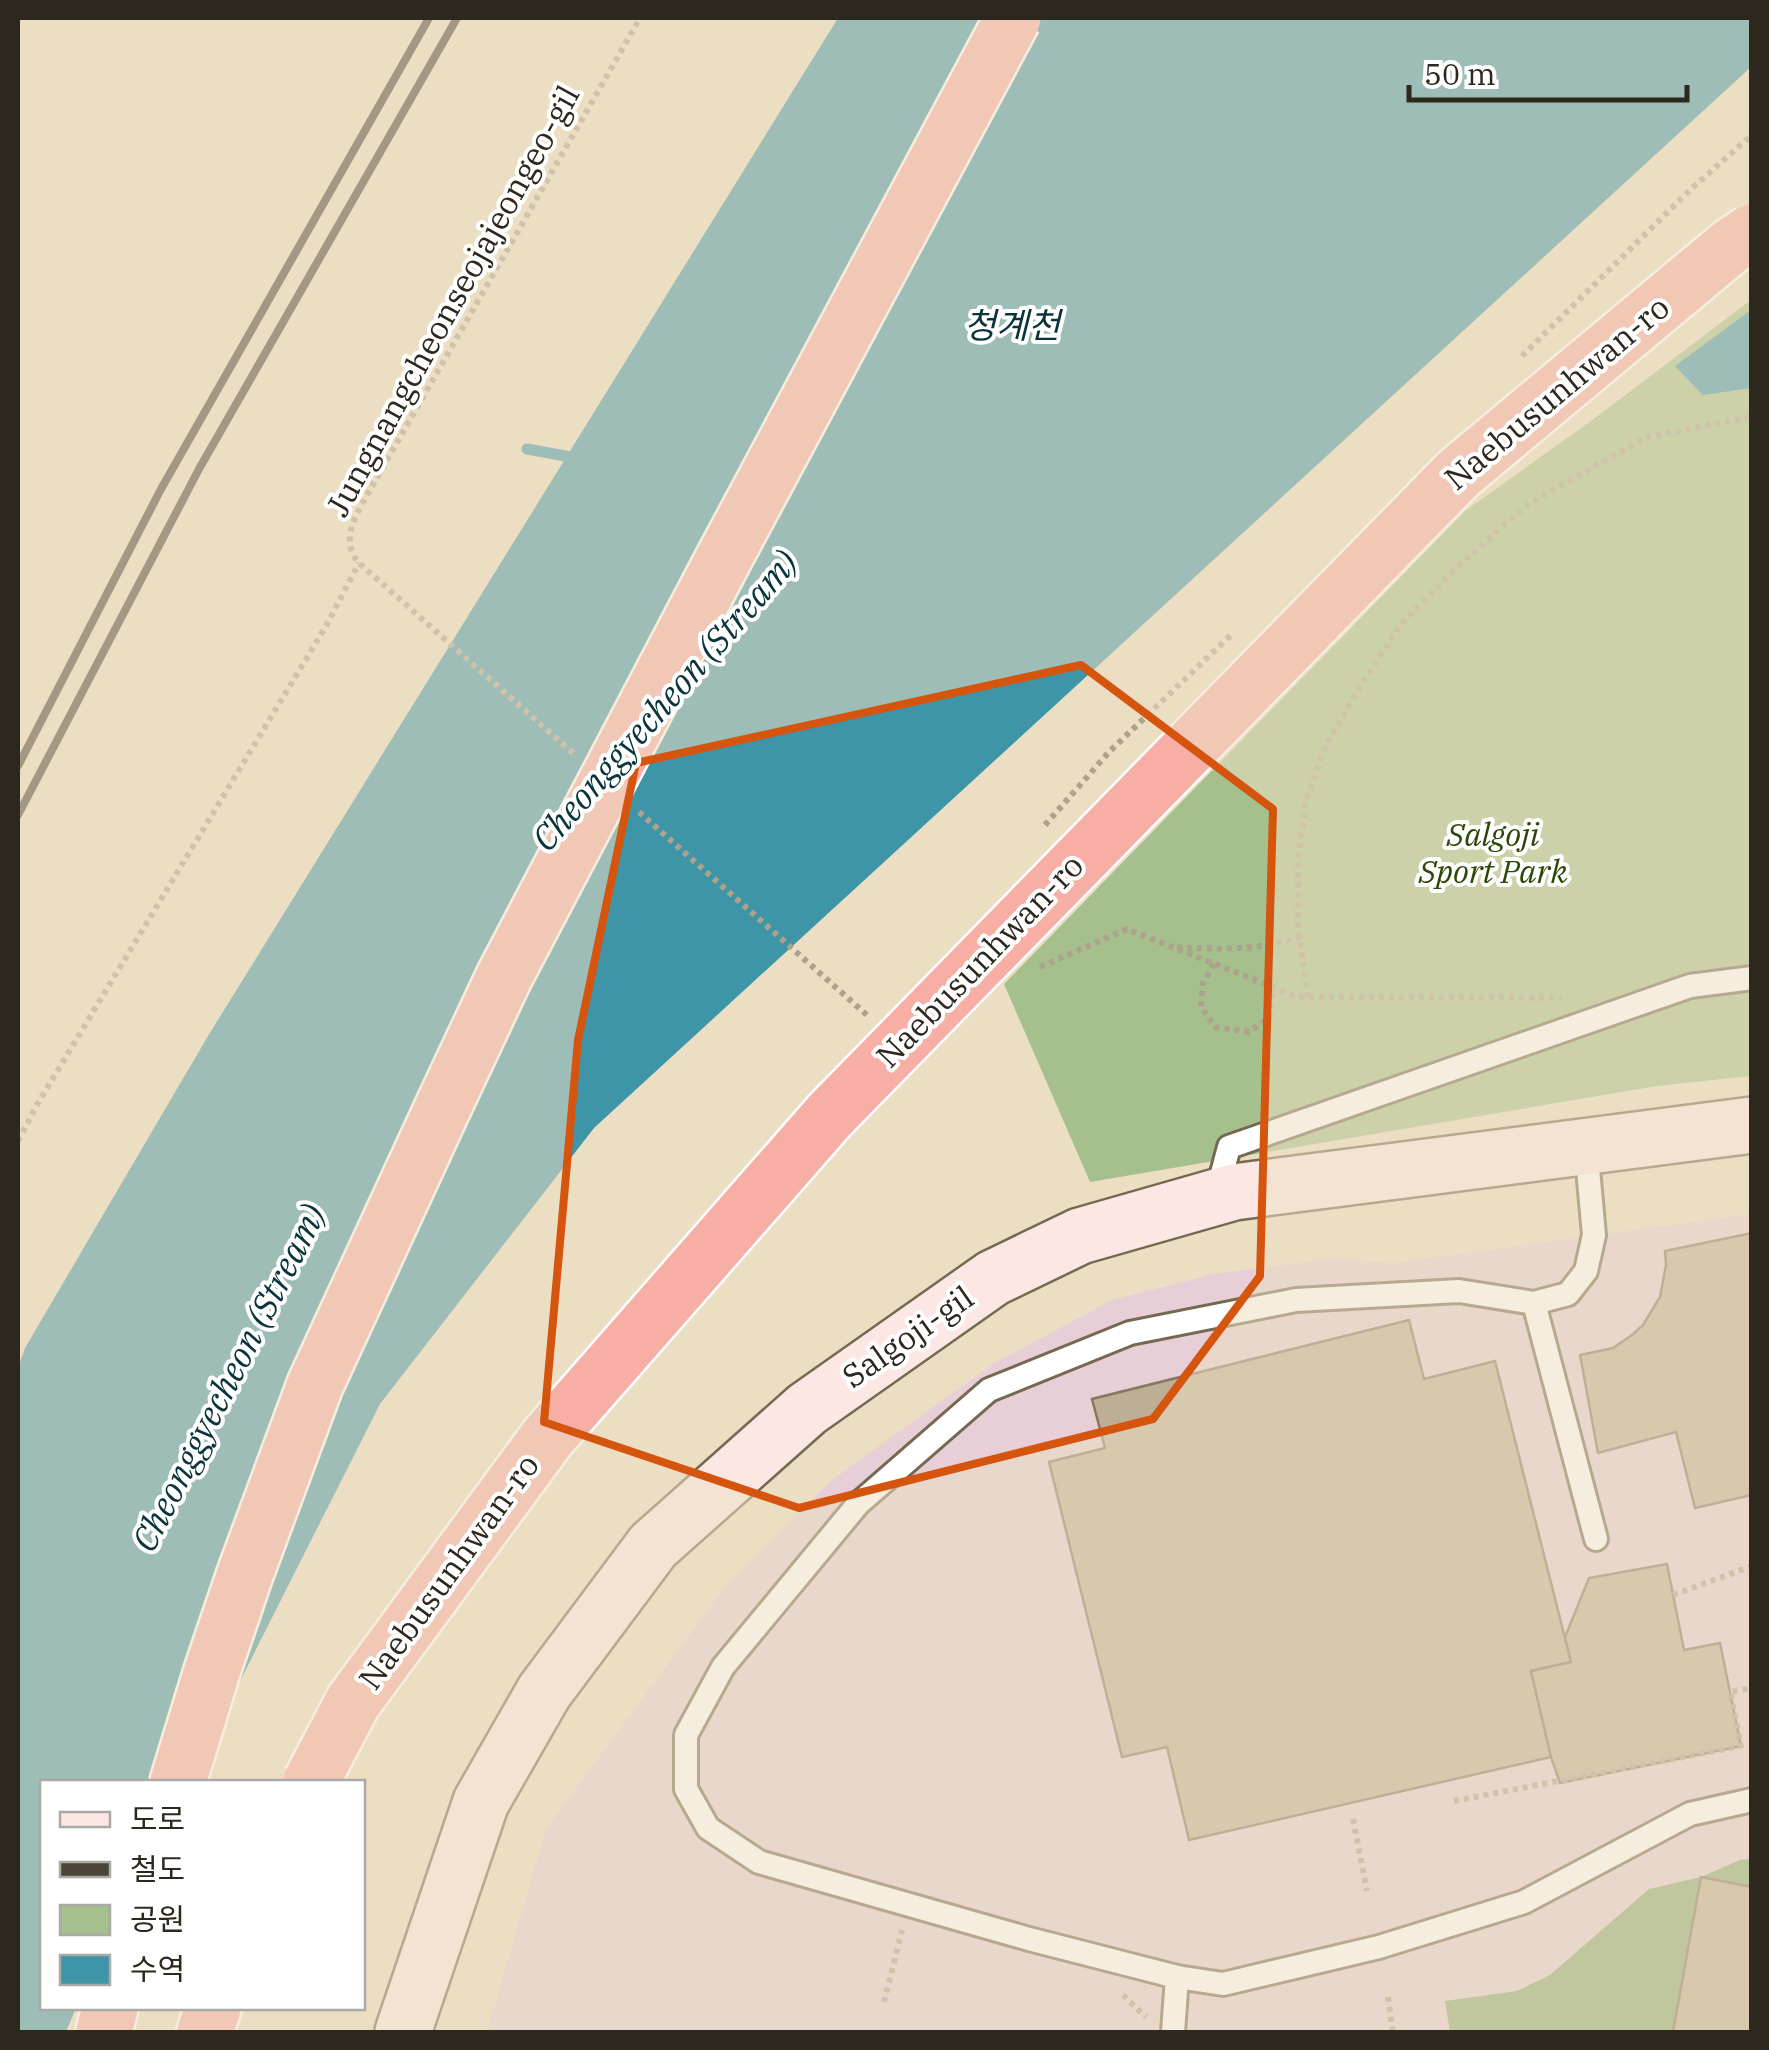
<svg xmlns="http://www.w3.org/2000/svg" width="1769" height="2050" font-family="'IBM Plex Serif','Noto Sans KR',serif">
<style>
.education{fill:#e7ced7}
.green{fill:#a5c08c}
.forest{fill:#8aa86f}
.water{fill:#3e95a8}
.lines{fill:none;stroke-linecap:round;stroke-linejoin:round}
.stream{stroke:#3e95a8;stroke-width:11}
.building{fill:#beae95;stroke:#877760;stroke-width:2.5}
.lane-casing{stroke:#756951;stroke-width:28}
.secondary-casing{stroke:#756951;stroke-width:60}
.highway-casing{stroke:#fff;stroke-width:60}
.path{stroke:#ada28c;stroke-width:6;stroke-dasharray:5 5;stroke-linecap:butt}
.lane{stroke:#fff;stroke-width:22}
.secondary{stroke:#fde7e4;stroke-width:55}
.highway{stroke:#f7aea5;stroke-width:55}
.rail{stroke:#4b4437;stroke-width:8}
.highway-bridge-casing{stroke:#fff;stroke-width:60;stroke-linecap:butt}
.highway-bridge{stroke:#f7aea5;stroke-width:55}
.marked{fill:none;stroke:#d5540e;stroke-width:8;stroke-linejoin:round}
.labels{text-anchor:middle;stroke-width:8;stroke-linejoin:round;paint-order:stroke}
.street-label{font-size:32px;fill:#2d281d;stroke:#fff}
.park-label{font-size:32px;font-style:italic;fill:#2c4706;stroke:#fff}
.water-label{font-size:35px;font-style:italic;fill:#0a343d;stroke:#fff}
</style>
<rect width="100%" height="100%" fill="#ecdec3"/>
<path class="education" d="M1751,1214V2032H487L546,1829L724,1588L832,1480L993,1364L1112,1300L1214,1274L1328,1259L1394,1263Z"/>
<path class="green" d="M1751,300V1076L1657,1086L1090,1182L1004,984L1465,511L1591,421Z"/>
<path class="forest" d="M1751,1859V1887L1701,1878L1673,2032H1450L1445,2001L1517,1991L1550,1975L1649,1889L1701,1877L1740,1860Z"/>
<g class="water">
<path d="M838,18H1751V67L594,1128L380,1404L189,1782H42V2008H76L66,2032H18V1368L25,1348L208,1036Z"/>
<path d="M1751,310V388L1703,395L1675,366Z"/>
</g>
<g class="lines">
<path class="stream" d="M527,449L582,459"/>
</g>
<g class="building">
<path d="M1752,1233V1495L1695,1508L1676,1432L1598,1453L1580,1355L1613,1348L1632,1335L1643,1325L1660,1297L1666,1265L1665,1251Z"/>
<path d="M1409,1320L1424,1379L1495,1361L1571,1662L1531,1671L1551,1757L1189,1840L1167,1747L1122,1757L1049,1462L1105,1448L1092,1399Z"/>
<path d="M1667,1564L1684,1650L1720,1643L1741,1746L1560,1783L1551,1757L1531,1671L1571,1662L1565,1637L1589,1578Z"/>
<path d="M1701,1877L1752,1887V2032H1673Z"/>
</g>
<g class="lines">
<defs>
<g id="lane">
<path d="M1586,1147L1594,1235L1586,1271L1568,1294L1534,1303L1459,1291L1296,1300L1130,1333L989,1390L858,1504L723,1667L686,1735V1789L708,1828L759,1862L1029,1939L1177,1977L1223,1984L1379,1947L1524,1902L1690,1814L1752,1800"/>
<path d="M1212,1195L1221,1177L1229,1147L1690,986L1752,978"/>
<path d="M1534,1303L1596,1539"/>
<path d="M1173,2032L1177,1977"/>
</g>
<path id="secondary" d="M403,2032L481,1802L544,1692L653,1546L807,1409L993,1278L1080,1236L1234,1192L1752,1125"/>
<g id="highway">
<path d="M178,1782L212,1671L245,1574L315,1385L444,1105"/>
<path d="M104,2032L110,2008"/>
<path d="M205,2032L213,2008"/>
</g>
</defs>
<use href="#lane" class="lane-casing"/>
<use href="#secondary" class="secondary-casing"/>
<use href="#highway" class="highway-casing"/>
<g class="path">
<path d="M1522,356L1691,189L1752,135"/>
<path d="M573,753L359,563C338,539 358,512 371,488L640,18"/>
<path d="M639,812L868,1016"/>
<path d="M1045,825L1109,752L1232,634"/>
<path d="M1177,947C1218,950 1261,950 1300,937"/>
<path d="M1214,964L1203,983L1201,1007L1215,1027L1249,1032L1270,1017L1273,987"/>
<path d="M1040,967L1127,929L1298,997L1562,998"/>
<path d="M1308,997L1298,926V862L1306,799L1326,745L1361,685L1402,623L1455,569L1528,504L1647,437L1752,417"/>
<path d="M18,1141L38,1103L326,626L359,563"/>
<path d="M1673,1595L1752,1566"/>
<path d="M1454,1801L1741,1746L1730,1692L1752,1688"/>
<path d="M1353,1819L1367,1891"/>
<path d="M1123,1995L1146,2017"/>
<path d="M1388,1997L1393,2032"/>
<path d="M884,2002L902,1930"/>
</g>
<use href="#lane" class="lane"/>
<use href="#secondary" class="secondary"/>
<use href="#highway" class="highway"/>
<g class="rail">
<path d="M18,766L161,489L429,18"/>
<path d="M18,815L199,469L457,18"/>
</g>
<defs>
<g id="highway-bridge">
<path d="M444,1105L504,977L724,558L1013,18"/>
<path d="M311,1782L353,1702L548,1437L830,1115L1459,473L1731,246L1752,232"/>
</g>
</defs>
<use href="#highway-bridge" class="highway-bridge-casing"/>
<use href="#highway-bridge" class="highway-bridge"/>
</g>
<path d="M0 0H1769V2050H0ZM1081,665L1273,809L1260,1276L1153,1419L799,1508L544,1422L578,1040L636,763Z" fill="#ecdec3" fill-opacity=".55" fill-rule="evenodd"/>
<path class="marked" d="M1081,665L1273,809L1260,1276L1153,1419L799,1508L544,1422L578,1040L636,763Z"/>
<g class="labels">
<g class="street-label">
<text transform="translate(453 301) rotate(-61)" y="11">Jungnangcheonseojajeongeo-gil</text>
<text transform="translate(1557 393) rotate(-40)" y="11">Naebusunhwan-ro</text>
<text transform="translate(980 961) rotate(-46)" y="11">Naebusunhwan-ro</text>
<text transform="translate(908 1337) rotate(-35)" y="11">Salgoji-gil</text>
<text transform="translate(449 1572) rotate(-54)" y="11">Naebusunhwan-ro</text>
</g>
<g class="park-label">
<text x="1493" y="846">Salgoji<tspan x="1493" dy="37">Sport Park</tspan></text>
</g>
<g class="water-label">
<text x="1012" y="338">청계천</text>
<text transform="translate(665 701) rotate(-49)" y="12">Cheonggyecheon (Stream)</text>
<text transform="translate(229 1378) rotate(-63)" y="12">Cheonggyecheon (Stream)</text>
</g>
</g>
<rect width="1769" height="2050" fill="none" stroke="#2d281d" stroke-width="40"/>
<rect x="40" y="1780" width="325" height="230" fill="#ffffff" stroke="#aba9a5" stroke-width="2.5"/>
<rect x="60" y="1812" width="50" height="15" fill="#fde7e4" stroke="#aba9a5" stroke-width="2.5"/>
<text x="130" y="1830" font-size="30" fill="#2d281d">도로</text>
<rect x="60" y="1862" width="50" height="15" fill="#4b4437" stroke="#aba9a5" stroke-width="2.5"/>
<text x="130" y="1880" font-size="30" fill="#2d281d">철도</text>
<rect x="60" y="1905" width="50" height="30" fill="#a5c08c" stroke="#aba9a5" stroke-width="2.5"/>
<text x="130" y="1930" font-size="30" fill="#2d281d">공원</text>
<rect x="60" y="1955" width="50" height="30" fill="#3e95a8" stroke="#aba9a5" stroke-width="2.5"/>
<text x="130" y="1980" font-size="30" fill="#2d281d">수역</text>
<path d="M1409 85v15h278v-15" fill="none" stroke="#2d281d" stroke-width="5"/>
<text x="1424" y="85" font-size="30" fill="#2d281d" stroke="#ffffff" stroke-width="8" paint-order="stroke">50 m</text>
</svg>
